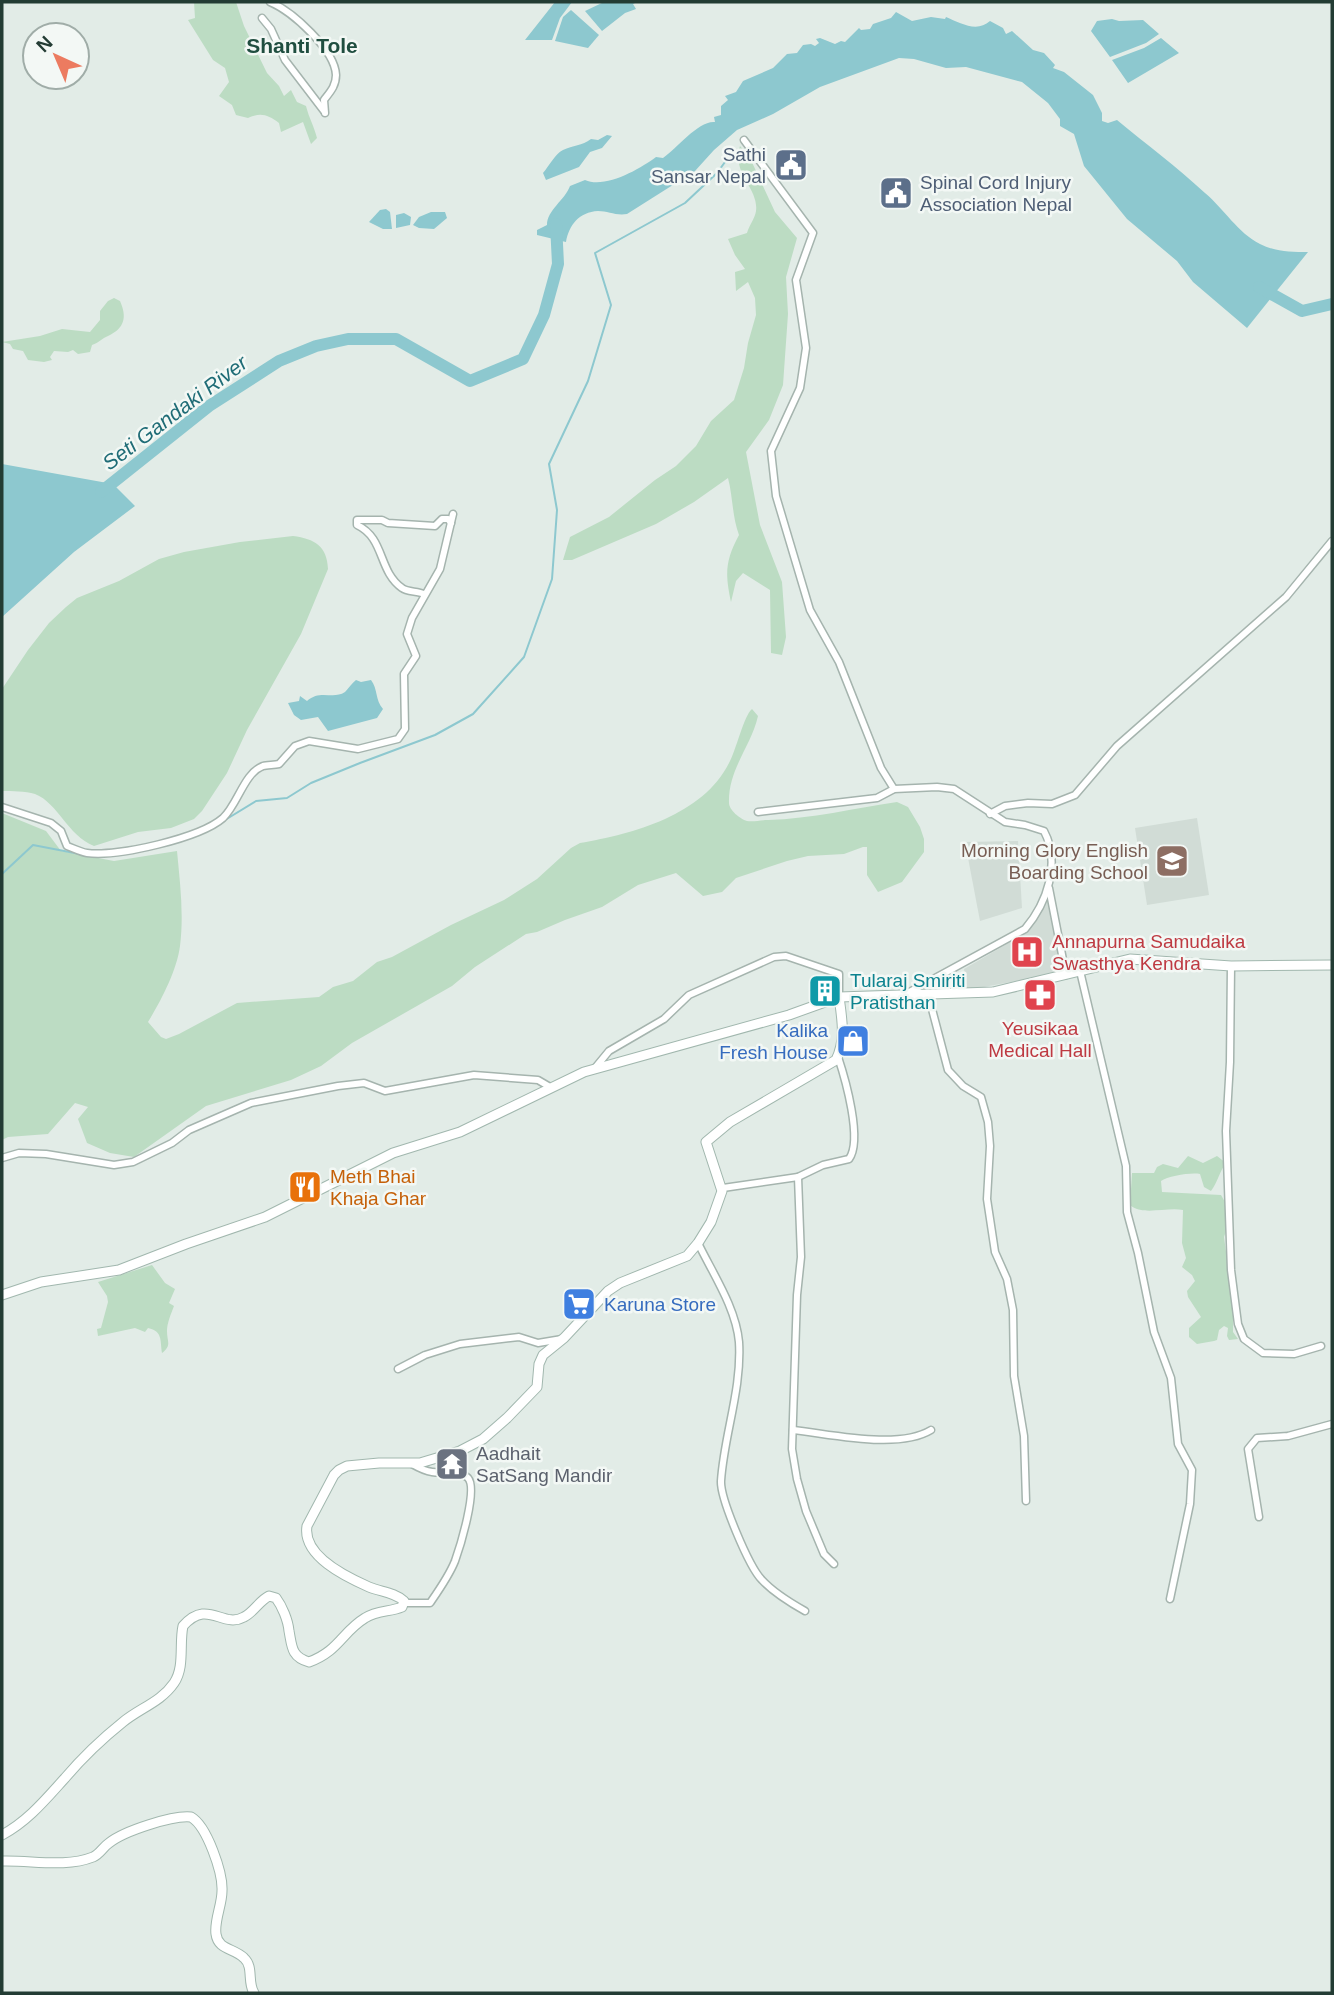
<svg xmlns="http://www.w3.org/2000/svg" width="1334" height="1995" font-family="Arial,sans-serif">
<style>
.built{fill:#d1dcd6}
.green{fill:#bcdcc3}
.water{fill:#8dc8cf}
.lines{fill:none;stroke-linecap:round;stroke-linejoin:round}
.stream{stroke:#8dc8cf;stroke-width:2}
.river{stroke:#8dc8cf;stroke-width:12}
.street-casing{stroke:#a5b4ae;stroke-width:9}
.secondary-casing{stroke:#a1b7ae;stroke-width:11}
.street{stroke:#fff;stroke-width:6}
.secondary{stroke:#fff;stroke-width:9}
.labels{text-anchor:middle;stroke-width:5;stroke-linejoin:round;paint-order:stroke}
.service-label{font-size:19px;fill:#4e5e75;stroke:#f3f8f5;text-anchor:end}
.education-label{font-size:19px;fill:#785e54;stroke:#f3f8f5;text-anchor:end}
.health-label{font-size:19px;fill:#be3a42;stroke:#f3f8f5;text-anchor:start}
.culture-label{font-size:19px;fill:#0d838f;stroke:#f3f8f5;text-anchor:start}
.shop-label{font-size:19px;fill:#366cbe;stroke:#f3f8f5;text-anchor:end}
.food-label{font-size:19px;fill:#c56008;stroke:#f3f8f5;text-anchor:start}
.worship-label{font-size:19px;fill:#5b616d;stroke:#f3f8f5;text-anchor:start}
.neighbourhood-label{font-size:21px;font-weight:bold;fill:#204e40;stroke:#f3f8f5}
.water-label{font-size:21px;font-style:italic;fill:#1f6c76;stroke:#f3f8f5}
</style>
<rect width="100%" height="100%" fill="#e2ece7"/>
<g class="built">
<path d="M1197,818L1209,895L1147,905L1135,828Z"/>
<path d="M1018,841L1022,908L980,921L965,842Z"/>
<path d="M1047,901L1051,903L1059,945L1060,973L967,990L964,969L1029,931Z"/>
</g>
<g class="green">
<path d="M194,2H236L244,26L267,73L279,86L284,96L291,90L297,102L306,106C309,118 314,126 317,138L311,144L303,122L281,132L279,123C268,115 261,112 248,118L236,115L232,105L219,96L229,82L225,68L213,60L188,20L195,18Z"/>
<path d="M740,146L750,158L775,212L797,238L786,277L788,314L783,385L769,420L746,452L760,525L782,582L786,637L782,655L771,653L770,590L743,573L736,581L731,602C725,574 725,561 739,535C732,516 733,497 728,478L694,502L656,524L572,560H563L570,537L609,517L655,480L676,466L696,446L711,421L734,400L744,368L748,343L756,315L755,298L748,282L736,291L735,272L745,269L735,255L728,239L747,233C749,226 755,218 756,211C759,188 731,173 740,146Z"/>
<path d="M114,298L120,301C127,317 125,328 108,336C102,338 99,343 92,345L90,352L78,354L73,350L68,352L54,351L50,357L52,360L44,362L28,360L23,351L13,349L10,344L2,342L40,336L62,329L90,332L100,320V311L108,301Z"/>
<path d="M293,536C315,539 327,546 328,569L301,634L247,730L227,773L202,811L194,819L171,828L138,832L94,846C67,835 58,803 35,794C25,791 12,791 2,791V689L28,650L49,623L66,607L77,598L119,581L159,559L184,552L240,542Z"/>
<path d="M752,709L758,716C751,747 728,769 729,803C729,810 740,819 747,821C753,822 762,820 768,820C811,819 855,808 897,802L908,807L920,827L924,839V852L902,882L878,892L867,875V847H863L844,854L808,856L787,861L736,878L722,892L703,896L676,873L638,885L602,907L565,920L537,932L526,934L475,967L452,986L352,1043L321,1066L291,1080L206,1106L134,1157L110,1153L87,1143L78,1119L88,1107L75,1103L48,1134L8,1137L2,1140V813L46,831L61,851L114,861L177,851C180,883 184,914 180,946C177,970 161,1001 148,1022L161,1037L166,1039L179,1034L237,1003L319,997L333,987L353,981L377,962L392,957L451,925L504,900L537,879L571,848L580,843C633,834 703,815 729,763C736,751 744,715 752,709Z"/>
<path d="M1188,1156L1203,1163L1217,1156L1226,1163C1219,1172 1218,1182 1211,1191L1204,1187L1200,1174C1192,1172 1168,1176 1161,1181L1162,1192L1221,1195L1225,1202V1213L1228,1225L1224,1237L1233,1303V1332L1238,1339L1229,1340L1227,1336L1228,1328L1224,1326L1219,1330L1217,1340L1214,1341L1197,1344L1189,1337V1328L1201,1317L1188,1297L1187,1291L1195,1281L1192,1275L1182,1267L1186,1258L1182,1243L1183,1210C1166,1207 1142,1216 1130,1205L1132,1173H1154L1157,1167L1163,1164L1178,1168Z"/>
<path d="M152,1265L165,1283L175,1289L169,1303L174,1306C171,1314 167,1323 167,1331C167,1342 172,1345 162,1353C160,1341 163,1331 148,1328L145,1332L135,1328L98,1336L97,1329L101,1328L108,1302L107,1296L98,1282Z"/>
</g>
<g class="water">
<path d="M555,2H572L560,18L552,40H525Z"/>
<path d="M604,2H637L633,4L636,9L625,13L602,31L585,11Z"/>
<path d="M571,10L599,35L588,48L555,41L563,17Z"/>
<path d="M896,12L912,21L931,17L945,19L946,17C960,23 977,33 990,21L1003,28L1006,34L1012,31L1033,50L1044,53L1055,65L1053,68L1064,72L1093,95L1102,113V121L1108,123L1117,120C1146,144 1177,167 1205,193C1224,209 1238,233 1260,244C1276,252 1291,252 1308,252L1247,328L1193,282L1177,261L1127,219L1084,166L1074,134L1060,126V119L1048,103L1022,82L966,67L946,68L914,59L899,58L820,87L773,114L737,130L714,150L695,171L627,214C616,216 608,211 598,211C579,212 569,225 566,242L537,235V230L547,225C547,210 565,200 570,186L585,180C605,189 640,169 656,157L663,158C677,148 699,120 715,122L714,117L721,115V106L728,100L725,96L736,92L743,81L773,68L787,54L797,53L803,45L811,44L815,46L819,43L816,39L820,38L835,44L841,41L845,42L859,28L861,30L870,29L873,24L891,18Z"/>
<path d="M1112,19L1119,21L1143,20L1159,34L1146,43L1110,57L1091,31L1097,21Z"/>
<path d="M1161,38L1179,53L1128,83L1112,60L1144,48Z"/>
<path d="M607,135L612,136L602,148L590,152L579,167L546,180L543,173C549,166 555,154 563,150C573,145 582,146 591,139L598,140Z"/>
<path d="M386,209L390,212L392,229H383L369,222L380,210Z"/>
<path d="M431,212H445L447,218L434,229L419,228L413,225L419,217Z"/>
<path d="M404,213L411,217L410,225L396,228V215Z"/>
<path d="M2,464L113,484L135,506L74,552L2,617Z"/>
<path d="M356,680L361,682L371,680C378,689 375,700 383,709L377,718L328,731L318,717L301,720L294,715L288,703L299,701L300,696L307,701C320,689 333,700 345,692C348,689 352,683 356,680Z"/>
</g>
<g class="lines">
<g class="stream">
<path d="M225,820L256,801L287,798L311,783L360,763L435,735L473,714L524,657L552,579L557,510L549,464L588,381L611,305L595,253L685,203L717,173L733,151"/>
<path d="M2,874L33,845L85,855"/>
</g>
<g class="river">
<path d="M1259,287L1302,311L1332,304"/>
<path d="M101,492L209,406L279,361L316,346L348,339H396L470,381L523,359L544,315L558,264L556,224"/>
</g>
<defs>
<g id="street">
<path d="M270,2C292,11 335,50 336,75C336,86 330,92 324,100L325,113"/>
<path d="M262,18L271,29L285,60L324,111"/>
<path d="M744,140L813,233L796,280L806,348L800,388L771,451L776,496L810,610L839,662L881,768L894,789"/>
<path d="M424,594C417,591 407,592 402,588C378,571 385,538 357,525V520H382L388,523L435,526L442,519H448L451,523"/>
<path d="M2,807L51,823L61,831L67,846C73,848 80,852 87,853C118,857 200,838 223,818C238,804 244,773 263,766C267,765 274,765 279,764L295,746L309,741L358,749L398,739L405,729L404,674L416,656L407,634L412,618L440,569L453,514"/>
<path d="M758,812L877,798L894,789L937,787L954,789L1005,822L1025,825L1044,831C1061,863 1047,903 1025,929L906,994"/>
<path d="M990,814L1005,806L1028,803L1052,804L1075,795L1117,746L1286,597L1332,541"/>
<path d="M1049,888L1066,975"/>
<path d="M1231,966L1230,1062L1226,1131L1231,1270L1238,1324L1244,1339L1263,1353L1294,1354L1321,1346"/>
<path d="M1080,971L1126,1166L1127,1212L1138,1253L1154,1332L1171,1378L1178,1444L1192,1470L1190,1504L1170,1599"/>
<path d="M928,994L948,1070L963,1086L981,1097L988,1122L990,1146L987,1199L995,1252L1007,1279L1013,1310L1014,1376L1024,1436L1026,1501"/>
<path d="M595,1068L609,1051L664,1019L689,995L774,957L786,956L839,974V997"/>
<path d="M2,1158L19,1153L46,1154L114,1165L133,1162L172,1143L189,1130L251,1103L338,1086L364,1083L385,1091L474,1075L538,1080L550,1087"/>
<path d="M798,1177L823,1165L849,1159C863,1140 845,1078 838,1057"/>
<path d="M723,1188L798,1177L801,1257L797,1295L792,1449L797,1479L806,1511L824,1554L834,1564"/>
<path d="M698,1243C713,1274 736,1308 739,1342C742,1389 724,1435 721,1481C720,1498 749,1567 762,1580C774,1593 789,1602 805,1611"/>
<path d="M398,1369L425,1355L460,1344L519,1337L538,1343L562,1339"/>
<path d="M793,1430C831,1434 898,1450 931,1430"/>
<path d="M1259,1517L1248,1449L1257,1438L1288,1436L1332,1424"/>
<path d="M404,1603H430C439,1590 449,1576 455,1561C460,1547 478,1489 468,1478C459,1469 443,1474 432,1472C425,1471 419,1468 412,1464"/>
</g>
<g id="secondary">
<path d="M2,1295L41,1282L119,1270L186,1244L265,1217L393,1153L460,1132L584,1072L789,1015L839,997L993,992L1130,959L1231,966L1332,965"/>
<path d="M2,1835C28,1821 45,1800 65,1778C82,1758 103,1738 123,1722C140,1708 161,1702 174,1683C185,1667 179,1644 183,1626C208,1598 222,1629 244,1617C254,1612 259,1601 269,1596L276,1598C282,1606 288,1620 289,1631C292,1646 291,1657 309,1662C339,1651 342,1632 365,1618C377,1610 390,1612 402,1607L404,1601C394,1592 381,1592 369,1587C346,1577 302,1556 307,1526L334,1475L339,1470L347,1466L379,1463H420L460,1451L483,1439L507,1418L537,1387L539,1364L543,1355L564,1338L608,1291L620,1283L687,1256L698,1243L711,1222L722,1191L706,1142L730,1122L836,1060C846,1040 842,1019 839,997"/>
<path d="M2,1861C32,1860 65,1868 93,1857C100,1854 103,1847 109,1843C124,1831 173,1815 191,1817C207,1826 223,1873 222,1891C222,1905 214,1921 216,1934C218,1950 234,1948 244,1958C254,1967 247,1982 254,1993"/>
</g>
</defs>
<use href="#street" class="street-casing"/>
<use href="#secondary" class="secondary-casing"/>
<use href="#street" class="street"/>
<use href="#secondary" class="secondary"/>
</g>
<defs>
<symbol id="civic-square" viewBox="-11 -11 22 22"><rect x="-9" y="-9" width="18" height="18" rx="4" fill="#5c6f8a" stroke="#f3f8f5"/><path d="M-.6-6.5H3V-4.5H.6V-3L4-1V1h2V6H-6V1h2V-1L-.6-3ZM-1.2 2.5V6h2.4V2.5Z" fill="#fff"/></symbol>
<symbol id="school-square" viewBox="-11 -11 22 22"><rect x="-9" y="-9" width="18" height="18" rx="4" fill="#8d6e63" stroke="#f3f8f5"/><path d="M0-5L7-2L0 1L-7-2ZM-4 1L0 2.5L4 1V4Q0 6-4 4Z" fill="#fff"/></symbol>
<symbol id="hospital-square" viewBox="-11 -11 22 22"><rect x="-9" y="-9" width="18" height="18" rx="4" fill="#e0444e" stroke="#f3f8f5"/><path d="M-5-5h3v3.5h4V-5h3V5h-3V1.5h-4V5h-3Z" fill="#fff"/></symbol>
<symbol id="building-square" viewBox="-11 -11 22 22"><rect x="-9" y="-9" width="18" height="18" rx="4" fill="#0f9aa8" stroke="#f3f8f5"/><path d="M-4-6H4V6H1V3H-1V6H-4ZM-2.5-4.3h1.7v1.8h-1.7ZM.8-4.3h1.7v1.8H.8ZM-2.5-1h1.7V.8h-1.7ZM.8-1h1.7V.8H.8Z" fill="#fff"/></symbol>
<symbol id="pharmacy-square" viewBox="-11 -11 22 22"><rect x="-9" y="-9" width="18" height="18" rx="4" fill="#e0444e" stroke="#f3f8f5"/><path d="M-2-6h4v4h4v4h-4v4h-4v-4h-4v-4h4Z" fill="#fff"/></symbol>
<symbol id="shop-square" viewBox="-11 -11 22 22"><rect x="-9" y="-9" width="18" height="18" rx="4" fill="#3f7fe0" stroke="#f3f8f5"/><path d="M-5-2.5h2.3a2.7 3.5 0 0 1 5.4 0H5L5.5 6h-11ZM-1.5-2.5h3a1.5 2.3 0 0 0-3 0Z" fill="#fff"/></symbol>
<symbol id="restaurant-square" viewBox="-11 -11 22 22"><rect x="-9" y="-9" width="18" height="18" rx="4" fill="#e8710a" stroke="#f3f8f5"/><path d="M-5-6h1v4h1v-4h1v4h1v-4h1v5L-1.5 .5V6h-2V.5L-5-1ZM5-6V6H3V1.5H1.5Q1.5-4 5-6Z" fill="#fff"/></symbol>
<symbol id="supermarket-square" viewBox="-11 -11 22 22"><rect x="-9" y="-9" width="18" height="18" rx="4" fill="#3f7fe0" stroke="#f3f8f5"/><path d="M-6-5.5h2.5l.6 2H6L4.5 2H-2.5L-4.4-4H-6ZM-1.5 3.2a1.3 1.3 0 1 0 .1 0ZM3 3.2a1.3 1.3 0 1 0 .1 0Z" fill="#fff"/></symbol>
<symbol id="temple-square" viewBox="-11 -11 22 22"><rect x="-9" y="-9" width="18" height="18" rx="4" fill="#6b7280" stroke="#f3f8f5"/><path d="M0-6L5-2H3V0L6.5 2.5H4V6H1.5V3h-3V6H-4V2.5H-6.5L-3 0V-2H-5Z" fill="#fff"/></symbol>
</defs>
<g fill-rule="evenodd">
<use href="#civic-square" x="772" y="146" width="38" height="38"/>
<use href="#civic-square" x="877" y="174" width="38" height="38"/>
<use href="#school-square" x="1153" y="842" width="38" height="38"/>
<use href="#hospital-square" x="1008" y="933" width="38" height="38"/>
<use href="#building-square" x="806" y="972" width="38" height="38"/>
<use href="#pharmacy-square" x="1021" y="976" width="38" height="38"/>
<use href="#shop-square" x="834" y="1022" width="38" height="38"/>
<use href="#restaurant-square" x="286" y="1168" width="38" height="38"/>
<use href="#supermarket-square" x="560" y="1285" width="38" height="38"/>
<use href="#temple-square" x="433" y="1445" width="38" height="38"/>
</g>
<g class="labels">
<g class="service-label">
<text x="766" y="161">Sathi<tspan x="766" dy="22">Sansar Nepal</tspan></text>
<text x="920" y="189" text-anchor="start">Spinal Cord Injury<tspan x="920" dy="22">Association Nepal</tspan></text>
</g>
<g class="education-label">
<text x="1148" y="857">Morning Glory English<tspan x="1148" dy="22">Boarding School</tspan></text>
</g>
<g class="health-label">
<text x="1052" y="948">Annapurna Samudaika<tspan x="1052" dy="22">Swasthya Kendra</tspan></text>
<text x="1040" y="1035" text-anchor="middle">Yeusikaa<tspan x="1040" dy="22">Medical Hall</tspan></text>
</g>
<g class="culture-label">
<text x="850" y="987">Tularaj Smiriti<tspan x="850" dy="22">Pratisthan</tspan></text>
</g>
<g class="shop-label">
<text x="828" y="1037">Kalika<tspan x="828" dy="22">Fresh House</tspan></text>
<text x="604" y="1311" text-anchor="start">Karuna Store</text>
</g>
<g class="food-label">
<text x="330" y="1183">Meth Bhai<tspan x="330" dy="22">Khaja Ghar</tspan></text>
</g>
<g class="worship-label">
<text x="476" y="1460">Aadhait<tspan x="476" dy="22">SatSang Mandir</tspan></text>
</g>
<g class="neighbourhood-label">
<text x="302" y="53">Shanti Tole</text>
</g>
<g class="water-label">
<text transform="translate(175 413) rotate(-37)" y="7">Seti Gandaki River</text>
</g>
</g>
<rect width="1334" height="1995" fill="none" stroke="#233c34" stroke-width="7"/>
<g transform="translate(56 56) rotate(316)"><circle r="33" fill="#f3f8f5" stroke="#a0ada8" stroke-width="2"/>
<path d="M0-5L12 26L0 18L-12 26Z" fill="#ec7b60"/>
<text y="-10" font-size="19" font-weight="bold" text-anchor="middle" fill="#233c34">N</text>
</g>
</svg>
